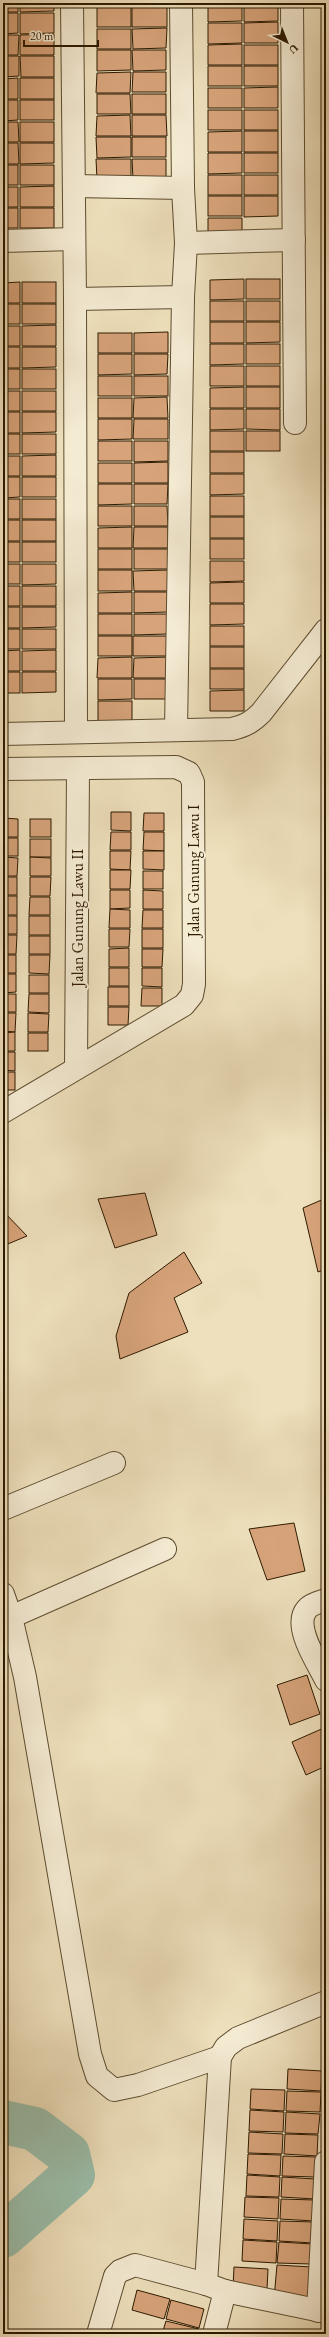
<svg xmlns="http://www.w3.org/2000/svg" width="329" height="2337" font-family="'EB Garamond',serif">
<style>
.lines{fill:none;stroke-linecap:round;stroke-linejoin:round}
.river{stroke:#9bbeaa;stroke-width:44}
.building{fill:#d7a37a;stroke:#2d1a00}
.minor-casing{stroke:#5d4c2f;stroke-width:24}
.minor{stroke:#f4ebd3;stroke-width:22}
.labels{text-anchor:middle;stroke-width:4;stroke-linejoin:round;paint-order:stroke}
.street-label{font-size:16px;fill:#2d1a00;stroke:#f4ebd3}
</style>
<rect width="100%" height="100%" fill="#eee0bc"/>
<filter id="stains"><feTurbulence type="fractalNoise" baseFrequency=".005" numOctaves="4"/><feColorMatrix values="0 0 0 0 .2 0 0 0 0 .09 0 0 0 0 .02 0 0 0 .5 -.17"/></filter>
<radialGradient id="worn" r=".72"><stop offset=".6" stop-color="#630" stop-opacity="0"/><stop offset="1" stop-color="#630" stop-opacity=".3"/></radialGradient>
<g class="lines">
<path class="river" d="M3,2122L35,2129L68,2154L73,2175L3,2236"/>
</g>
<g class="building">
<rect x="3" y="3" width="15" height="9"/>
<path d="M20,3H54V11L20,12Z"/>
<rect x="97" y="3" width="34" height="3"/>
<rect x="133" y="3" width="34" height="3"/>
<path d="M208,3H242V21L208,22Z"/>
<path d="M244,3H278V21L244,22Z"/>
<rect x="97" y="7" width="34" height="20"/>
<rect x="132" y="7" width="35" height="20"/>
<path d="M3,13H18V33L3,34Z"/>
<path d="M20,13H54V33L20,34Z"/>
<path d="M278,22V43H244V23Z"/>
<path d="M208,23H242V43L208,44Z"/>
<path d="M167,28L166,48L133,49L132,29Z"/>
<rect x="97" y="29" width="34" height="20"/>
<path d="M54,34V55H20V35Z"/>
<path d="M3,35H19L18,55H3Z"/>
<path d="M242,44V65H208V45Z"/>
<rect x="244" y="45" width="34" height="20"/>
<path d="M97,50H131V70L97,71Z"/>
<path d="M132,50H166V70L133,71Z"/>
<path d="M3,56H19V76L3,77Z"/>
<path d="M20,56H54V77H21Z"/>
<rect x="208" y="66" width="34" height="20"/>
<rect x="244" y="66" width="34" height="20"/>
<path d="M131,72L130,93H96L97,73Z"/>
<path d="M133,72H166V92H132Z"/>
<path d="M18,78V99H3V79Z"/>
<rect x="20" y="78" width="34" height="21"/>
<path d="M278,87V108H244V88Z"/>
<rect x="208" y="88" width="34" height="20"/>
<path d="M97,94H130L131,114H97Z"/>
<rect x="132" y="94" width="34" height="20"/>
<path d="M3,100H18V120L3,121Z"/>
<rect x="20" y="100" width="34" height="20"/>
<rect x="208" y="110" width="34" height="20"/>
<rect x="244" y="110" width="34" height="20"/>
<path d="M130,115L131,136H96L97,116Z"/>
<path d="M132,115H166L167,136H132Z"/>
<path d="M3,122H18L19,142H3Z"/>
<rect x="20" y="122" width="34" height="20"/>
<path d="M242,131V152H208V132Z"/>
<rect x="244" y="131" width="34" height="21"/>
<path d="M96,137H131V157L97,158Z"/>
<rect x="132" y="137" width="34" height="20"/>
<path d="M3,143H18L19,164H3Z"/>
<path d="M20,143H54V163L20,164Z"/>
<path d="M208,153H242V173L208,174Z"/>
<rect x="244" y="153" width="34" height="20"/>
<path d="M96,159H131V179H97Z"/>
<path d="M132,159H166V179H133Z"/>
<rect x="3" y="165" width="15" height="20"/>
<rect x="20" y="165" width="34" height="20"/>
<rect x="208" y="175" width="34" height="20"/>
<rect x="244" y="175" width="34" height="20"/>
<path d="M54,186V207H20V187Z"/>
<rect x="3" y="187" width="15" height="20"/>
<rect x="208" y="196" width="34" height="20"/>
<path d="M244,196H278V216L244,217Z"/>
<rect x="3" y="208" width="15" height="20"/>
<rect x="20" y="208" width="34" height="20"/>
<path d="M208,218H242V238L208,239Z"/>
<path d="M244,279V299L210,300V280Z"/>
<rect x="246" y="279" width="34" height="20"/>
<path d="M20,282V303H3V283Z"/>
<rect x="22" y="282" width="34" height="21"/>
<rect x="210" y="301" width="34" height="20"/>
<rect x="246" y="301" width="34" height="20"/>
<rect x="3" y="304" width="17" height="20"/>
<rect x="22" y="304" width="34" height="20"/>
<rect x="210" y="322" width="34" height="21"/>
<path d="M246,322H280V342L246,343Z"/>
<path d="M56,325V346H22V326Z"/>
<rect x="3" y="326" width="17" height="20"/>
<path d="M168,332V353H134V333Z"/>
<rect x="98" y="333" width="34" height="20"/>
<path d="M210,344H244V364L210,365Z"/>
<rect x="246" y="344" width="34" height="20"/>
<rect x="3" y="347" width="17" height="21"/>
<path d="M22,347H56V367L22,368Z"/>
<path d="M98,354H132V374L98,375Z"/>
<path d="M134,354H168L167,374L134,375Z"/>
<rect x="210" y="366" width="34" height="20"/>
<rect x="246" y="366" width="34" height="20"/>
<rect x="3" y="369" width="17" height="20"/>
<rect x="22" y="369" width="34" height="20"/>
<rect x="98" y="376" width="34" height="20"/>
<rect x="134" y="376" width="34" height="20"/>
<path d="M244,387V408H210V388Z"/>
<rect x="246" y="387" width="34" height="21"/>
<rect x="3" y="391" width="17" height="20"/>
<rect x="22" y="391" width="34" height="20"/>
<path d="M167,397L168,418H133L134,398Z"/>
<rect x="98" y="398" width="34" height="20"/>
<path d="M210,409H244V429L210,430Z"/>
<path d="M246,409H280V430L246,429Z"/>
<rect x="3" y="412" width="17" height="21"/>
<path d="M22,412H56V432L22,433Z"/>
<path d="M98,419H132V439L98,440Z"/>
<path d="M134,419H168V439H133Z"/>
<rect x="210" y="431" width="34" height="20"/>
<rect x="246" y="431" width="34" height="20"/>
<rect x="3" y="434" width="17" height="20"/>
<rect x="22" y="434" width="34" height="20"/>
<rect x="98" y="441" width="34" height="20"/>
<path d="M134,441H168V461L134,462Z"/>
<rect x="210" y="452" width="34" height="21"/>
<path d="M56,455V476H22V456Z"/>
<rect x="3" y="456" width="17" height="20"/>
<path d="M168,462V483H134V463Z"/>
<rect x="98" y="463" width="34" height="20"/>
<path d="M210,474H244V494L210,495Z"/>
<path d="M3,477H20V497L3,498Z"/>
<rect x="22" y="477" width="34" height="20"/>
<path d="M98,484H132V504L98,505Z"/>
<path d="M134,484H168L167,504H134Z"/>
<rect x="210" y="496" width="34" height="20"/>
<rect x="3" y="499" width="17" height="20"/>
<rect x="22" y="499" width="34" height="20"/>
<rect x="98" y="506" width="34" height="20"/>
<path d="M134,506H167L168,526H134Z"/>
<rect x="210" y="517" width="34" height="21"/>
<rect x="3" y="520" width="17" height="21"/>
<rect x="22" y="520" width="34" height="21"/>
<path d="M132,527V548H98V528Z"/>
<path d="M134,527H168V548H133Z"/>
<rect x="210" y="539" width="34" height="20"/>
<rect x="3" y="542" width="17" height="20"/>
<rect x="22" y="542" width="34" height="20"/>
<rect x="98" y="549" width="34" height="20"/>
<rect x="134" y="549" width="34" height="20"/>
<path d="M210,561H244V581L210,582Z"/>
<rect x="3" y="564" width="17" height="20"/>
<path d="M22,564H56V584L22,585Z"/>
<rect x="98" y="570" width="34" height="21"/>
<path d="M168,570V591H134L133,571Z"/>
<path d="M244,582V603H210V583Z"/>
<rect x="3" y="586" width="17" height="20"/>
<rect x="22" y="586" width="34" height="20"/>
<path d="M132,592V613H98V593Z"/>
<path d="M134,592H168L167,612L134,613Z"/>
<path d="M210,604H244V624L210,625Z"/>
<rect x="3" y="607" width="17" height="21"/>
<path d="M22,607H56V627L22,628Z"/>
<rect x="98" y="614" width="34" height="21"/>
<path d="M134,614H168L167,634L134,635Z"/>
<rect x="210" y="626" width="34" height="20"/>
<rect x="3" y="629" width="17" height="20"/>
<rect x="22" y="629" width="34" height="20"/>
<rect x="98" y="636" width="34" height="20"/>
<path d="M133,636H167L168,656H133Z"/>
<rect x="210" y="647" width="34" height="21"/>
<path d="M20,650V671H3V651Z"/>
<path d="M56,650V671H22V651Z"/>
<path d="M132,657V678H97L98,658Z"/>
<path d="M168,657V678H133L134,658Z"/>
<rect x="210" y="669" width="34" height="20"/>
<rect x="3" y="672" width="17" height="21"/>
<path d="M22,672H56V692L22,693Z"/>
<path d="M98,679H132V699L98,700Z"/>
<path d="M134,679H167L168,699H134Z"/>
<path d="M244,690V711H210V691Z"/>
<rect x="98" y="701" width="34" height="20"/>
<path d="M326,756V770L321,758Z"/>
<path d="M111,812H131V831L111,830Z"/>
<path d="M144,813H164V831H143Z"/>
<path d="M3,818L18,819V837H3Z"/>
<rect x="30" y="819" width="21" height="18"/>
<path d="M111,832H131V850H110Z"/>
<path d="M144,832H164V851L143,850Z"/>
<rect x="3" y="838" width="15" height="18"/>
<rect x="30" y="839" width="21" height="18"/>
<path d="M110,851H131L130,870L110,869Z"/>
<path d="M143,851H164V870L143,869Z"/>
<path d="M3,857L18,858L17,876H3Z"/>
<path d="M30,857L51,858V876H30Z"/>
<path d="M110,870H131L130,889H110Z"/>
<rect x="143" y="871" width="20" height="18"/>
<rect x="3" y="877" width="14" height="18"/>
<path d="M30,877H51L50,896H30Z"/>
<path d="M110,890H130V908L110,909Z"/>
<path d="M143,890L163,891V909H143Z"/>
<rect x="3" y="896" width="14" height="19"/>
<path d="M30,897H50V915H29Z"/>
<path d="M110,909L130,910V928H109Z"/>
<path d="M143,910H163V928H142Z"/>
<rect x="3" y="916" width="14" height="18"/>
<rect x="29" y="916" width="21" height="19"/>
<path d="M109,929H130L129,947H109Z"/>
<rect x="142" y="929" width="21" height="19"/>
<path d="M3,935H17L16,954H3Z"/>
<rect x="29" y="936" width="21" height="18"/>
<path d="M129,948V967H109V949Z"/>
<path d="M142,949H163L162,967H142Z"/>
<rect x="3" y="955" width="13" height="18"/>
<path d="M29,955H50L49,974L29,973Z"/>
<rect x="109" y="968" width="20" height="18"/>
<path d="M142,968H162V987L142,986Z"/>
<path d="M3,974H16V992L3,993Z"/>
<rect x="29" y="975" width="20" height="18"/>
<rect x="108" y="987" width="21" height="19"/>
<path d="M142,988H162V1006H141Z"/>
<rect x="3" y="994" width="13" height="18"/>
<path d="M29,994H49V1013L28,1012Z"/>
<path d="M108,1007H129L128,1025H108Z"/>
<path d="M3,1013H16L15,1032L3,1031Z"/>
<path d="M28,1013L49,1014L48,1032H28Z"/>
<path d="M15,1032V1051H3V1033Z"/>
<rect x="28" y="1033" width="20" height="18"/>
<path d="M3,1052H15V1071L3,1070Z"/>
<rect x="3" y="1072" width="12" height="18"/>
<path d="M145,1193L157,1235L115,1248L98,1199Z"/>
<path d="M326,1198V1269L318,1272L303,1208Z"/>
<path d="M3,1211L27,1236L3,1246Z"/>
<path d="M184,1252L202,1283L174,1298L188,1332L120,1359L116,1336L129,1293Z"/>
<path d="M294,1523L305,1571L267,1580L249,1529Z"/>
<path d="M307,1675L320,1714L290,1725L277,1685Z"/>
<path d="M326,1727V1766L306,1775L292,1742Z"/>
<path d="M326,1871V1887L322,1873Z"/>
<path d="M288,2069L322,2071L321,2091L287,2089Z"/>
<path d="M251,2089L285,2090L284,2111L250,2109Z"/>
<path d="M287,2091L321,2092L320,2112L286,2111Z"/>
<path d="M250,2110L284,2112L283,2132L249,2131Z"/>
<path d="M286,2112L320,2114L318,2134L285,2133Z"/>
<path d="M249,2132L283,2134L282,2154L248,2153Z"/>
<path d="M285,2134L318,2135L317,2156L284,2154Z"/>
<path d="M248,2154L281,2155L280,2176L247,2174Z"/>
<path d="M283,2156L317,2157L316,2177L282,2176Z"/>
<path d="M247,2175L280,2177L279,2197L246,2196Z"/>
<path d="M282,2177L316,2179L315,2199L281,2197Z"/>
<path d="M245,2197L279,2198L278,2219L244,2217Z"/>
<path d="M281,2199L315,2200L314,2221L280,2219Z"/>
<path d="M244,2219L278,2221L277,2241L243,2239Z"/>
<path d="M280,2221L314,2222L313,2243L279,2241Z"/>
<path d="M243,2240L277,2242L276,2263L242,2261Z"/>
<path d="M279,2242L313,2244L311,2264L277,2263Z"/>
<path d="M277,2265L312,2267L311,2301L274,2299Z"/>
<path d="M234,2267L268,2269L267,2289L233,2287Z"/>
<path d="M137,2290L170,2299L164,2319L132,2310Z"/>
<path d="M171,2300L204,2309L199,2328L166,2319Z"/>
<path d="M166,2321L199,2329L197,2334H162Z"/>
</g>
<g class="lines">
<defs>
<g id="minor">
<path d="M72,3L75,299L76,731"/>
<path d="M292,3L295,423"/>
<path d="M74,186L183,188"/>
<path d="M3,241L74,239"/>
<path d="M186,243L294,240"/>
<path d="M75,299L183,297"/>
<path d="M176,730L183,297L186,243L183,188L181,3"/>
<path d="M3,734L232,729C245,726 252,722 261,713L326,630"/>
<path d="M3,769L176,767L189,773L193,782L194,984L192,995L184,1005L3,1112"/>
<path d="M76,1067L78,769"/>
<path d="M3,1509L114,1463"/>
<path d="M3,1594L11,1617L25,1677L90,2054L97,2076L114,2090L138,2085L220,2057"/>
<path d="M326,1600C320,1602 311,1604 307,1609C292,1626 318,1663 326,1680"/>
<path d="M11,1617L165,1549"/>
<path d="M206,2284L220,2057L226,2047L238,2038L326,2002"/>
<path d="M318,2311L326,2162"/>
<path d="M98,2334L115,2276L120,2271L135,2265L206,2284L225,2291L326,2312"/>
<path d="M214,2334L225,2291"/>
</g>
</defs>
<use href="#minor" class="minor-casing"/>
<use href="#minor" class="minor"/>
</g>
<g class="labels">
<g class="street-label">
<text transform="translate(193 871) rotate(-90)" y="6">Jalan Gunung Lawu I</text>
<text transform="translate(77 918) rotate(-90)" y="6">Jalan Gunung Lawu II</text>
</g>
</g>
<rect width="329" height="2337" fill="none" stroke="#eee0bc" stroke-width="16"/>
<rect x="4" y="4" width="321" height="2329" fill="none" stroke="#2d1a00" stroke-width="2"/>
<rect x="8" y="8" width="313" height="2321" fill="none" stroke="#2d1a00"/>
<g transform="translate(287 42) rotate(137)" stroke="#f4ebd3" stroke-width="3" paint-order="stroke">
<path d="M0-3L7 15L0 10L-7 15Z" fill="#2d1a00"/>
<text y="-6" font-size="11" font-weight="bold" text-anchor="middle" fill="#2d1a00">U</text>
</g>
<path d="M24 40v6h74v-6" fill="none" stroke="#2d1a00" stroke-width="2"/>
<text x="30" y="40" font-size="12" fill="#2d1a00" stroke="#f4ebd3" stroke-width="3" paint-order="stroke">20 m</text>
<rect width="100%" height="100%" filter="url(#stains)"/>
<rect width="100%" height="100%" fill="url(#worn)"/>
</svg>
